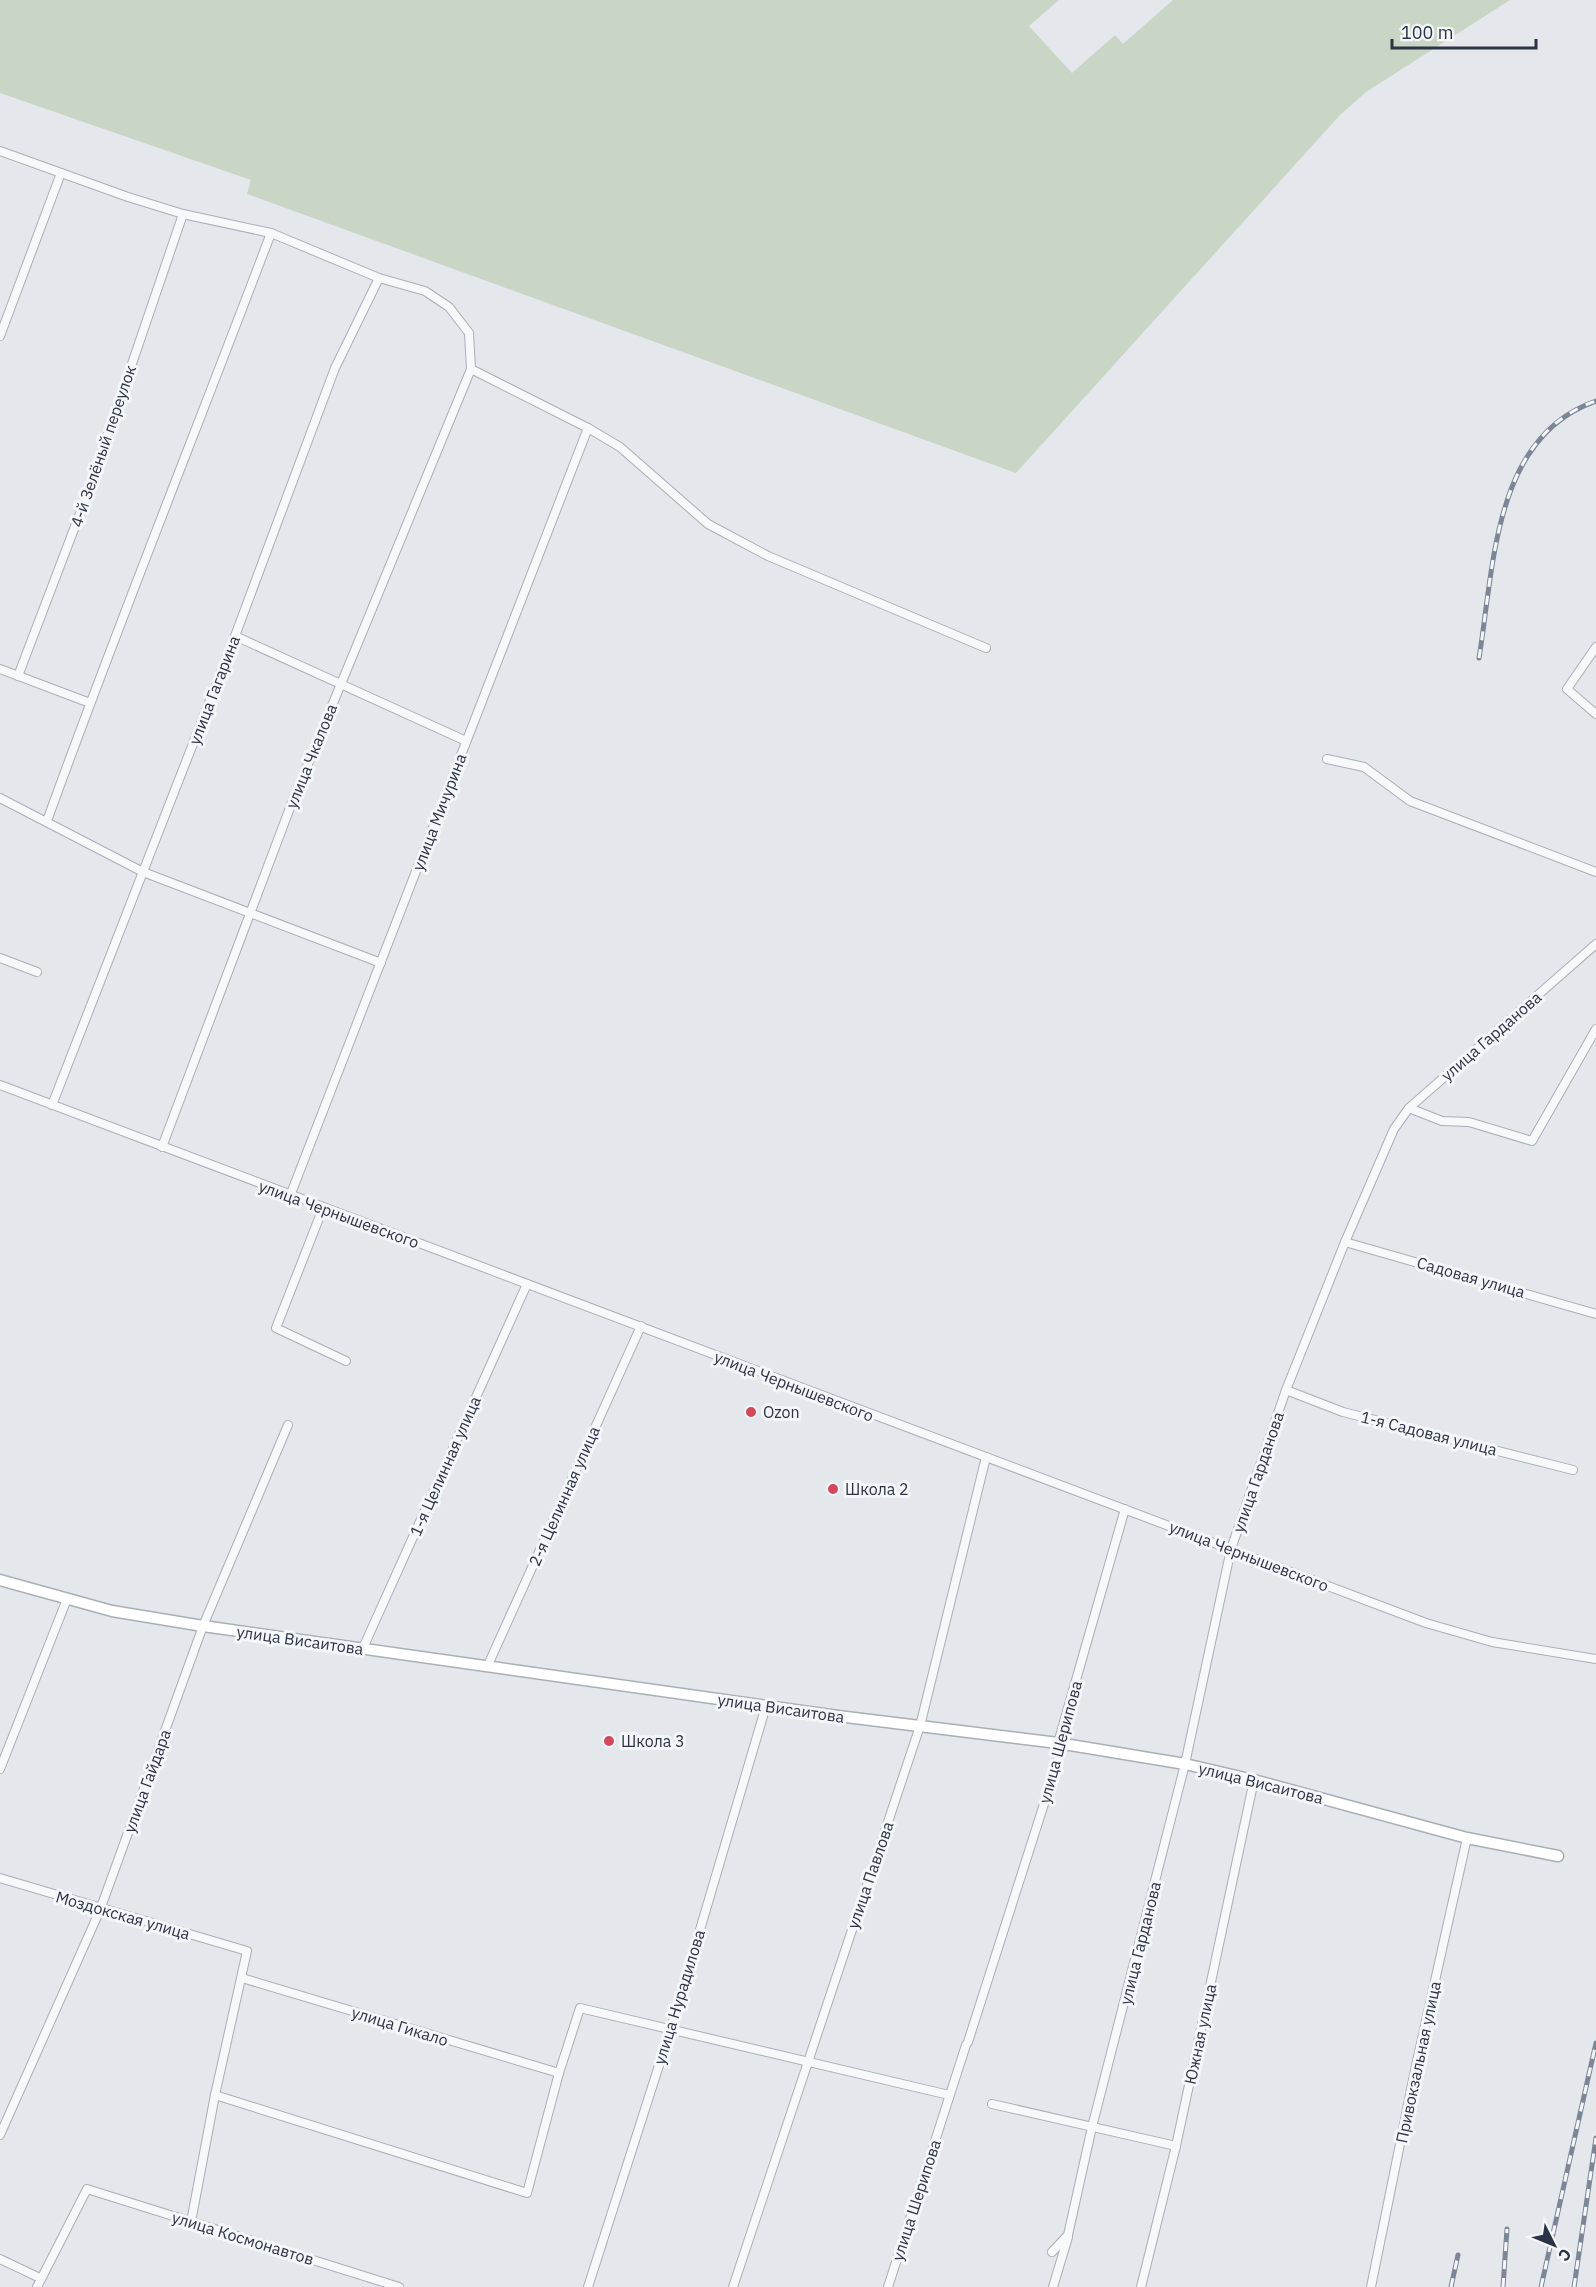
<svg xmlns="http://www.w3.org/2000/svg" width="1596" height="2287" font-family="'IBM Plex Sans',sans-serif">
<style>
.green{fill:#c9d6c5}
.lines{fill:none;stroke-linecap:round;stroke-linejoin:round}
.street-casing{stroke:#a9aeb7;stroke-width:10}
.secondary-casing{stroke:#a9aeb7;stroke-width:13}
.street{stroke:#f7f8fa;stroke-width:8}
.secondary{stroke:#fff;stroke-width:10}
.rail-casing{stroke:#7d8696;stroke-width:5}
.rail{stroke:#f4f6f9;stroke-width:3;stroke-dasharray:9;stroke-linecap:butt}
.poi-dot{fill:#d1495b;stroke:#f4f6f9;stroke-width:2}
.labels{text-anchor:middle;stroke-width:6;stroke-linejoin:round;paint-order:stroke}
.street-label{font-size:16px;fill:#2b3445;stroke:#f4f6f9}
.poi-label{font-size:16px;fill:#2b3445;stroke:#f4f6f9;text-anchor:start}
</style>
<rect width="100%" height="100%" fill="#e4e7ec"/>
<path class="green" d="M0,0H1059L1029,26L1072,73L1115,35L1123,44L1173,0H1510L1366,92L1340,115L1016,473L247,194L251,180L0,93Z"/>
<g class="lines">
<defs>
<g id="street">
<path d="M0,151L128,197L183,214L271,233L379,278L425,291L449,307L469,333L471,369L588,428L620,447L708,524L768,556L986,648"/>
<path d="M0,336L61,173"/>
<path d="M235,636L466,741"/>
<path d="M1596,647L1567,689L1596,714"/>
<path d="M0,669L90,703"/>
<path d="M18,676L90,487L183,214"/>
<path d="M1327,759L1364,767L1410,801L1596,872"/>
<path d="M0,798L143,872L381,963"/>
<path d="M47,821C118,624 197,429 271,233"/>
<path d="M0,958L37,972"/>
<path d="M0,1085L1426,1623L1492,1642L1596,1659"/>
<path d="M52,1105L235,636L335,368L379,278"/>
<path d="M1409,1108L1442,1121L1469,1122L1532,1141L1596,1029"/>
<path d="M162,1147L291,805L471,369"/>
<path d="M290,1196L588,428"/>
<path d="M323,1208L276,1328L346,1361"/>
<path d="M1345,1242L1596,1314"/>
<path d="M1286,1390L1343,1412L1573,1470"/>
<path d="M363,1648L527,1284"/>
<path d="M488,1665L641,1326"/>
<path d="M0,1769L67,1599"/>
<path d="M0,1878L247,1951L215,2095L191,2222"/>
<path d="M242,1978L559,2073"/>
<path d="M968,2042L1059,1757L1058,1743L1125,1509"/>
<path d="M215,2095L527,2193L559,2073L580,2008L949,2095"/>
<path d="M992,2104L1176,2146"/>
<path d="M0,2135L100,1910L203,1626L288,1425"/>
<path d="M1052,2252L1068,2235L1092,2127L1185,1764L1231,1549L1286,1390L1345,1242L1394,1129L1409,1108L1596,944"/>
<path d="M0,2259L40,2278"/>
<path d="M37,2287L87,2189L399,2287"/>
<path d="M588,2287L671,2028L766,1706"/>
<path d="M733,2287L920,1726L986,1457"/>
<path d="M888,2287L966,2045"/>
<path d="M1053,2287L1068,2237"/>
<path d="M1141,2287L1176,2146L1254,1780"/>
<path d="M1371,2287L1415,2070L1467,1838"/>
</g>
<path id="secondary" d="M0,1580L112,1611L203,1626L838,1716L1058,1743L1185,1764L1254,1780L1467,1838L1558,1856"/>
</defs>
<use href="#street" class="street-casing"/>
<use href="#secondary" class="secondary-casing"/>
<use href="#street" class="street"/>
<use href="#secondary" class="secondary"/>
<defs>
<g id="rail">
<path d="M1479,658C1494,568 1493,436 1596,401"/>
<path d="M1451,2287L1458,2255"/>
<path d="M1503,2287L1507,2229"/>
<path d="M1541,2287L1596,2043"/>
<path d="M1574,2287L1596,2138"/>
</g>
</defs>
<use href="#rail" class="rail-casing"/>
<use href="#rail" class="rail"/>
</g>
<g class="poi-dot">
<circle cx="751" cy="1412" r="6"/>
<circle cx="833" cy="1489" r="6"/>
<circle cx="609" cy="1741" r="6"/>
</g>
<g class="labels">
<g class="street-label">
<text transform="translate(103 446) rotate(-71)" y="6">4-й Зелёный переулок</text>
<text transform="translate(214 690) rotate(-69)" y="6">улица Гагарина</text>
<text transform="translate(311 756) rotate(-68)" y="6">улица Чкалова</text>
<text transform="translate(439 812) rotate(-69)" y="6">улица Мичурина</text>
<text transform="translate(1491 1036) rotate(-41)" y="6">улица Гарданова</text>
<text transform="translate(339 1214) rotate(20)" y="6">улица Чернышевского</text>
<text transform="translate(1471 1277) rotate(16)" y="6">Садовая улица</text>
<text transform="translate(794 1386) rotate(21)" y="6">улица Чернышевского</text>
<text transform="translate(1429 1433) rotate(14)" y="6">1-я Садовая улица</text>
<text transform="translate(445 1466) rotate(-66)" y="6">1-я Целинная улица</text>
<text transform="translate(1258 1472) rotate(-71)" y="6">улица Гарданова</text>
<text transform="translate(564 1496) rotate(-66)" y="6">2-я Целинная улица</text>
<text transform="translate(1249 1556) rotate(21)" y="6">улица Чернышевского</text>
<text transform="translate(300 1640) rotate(8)" y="6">улица Висаитова</text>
<text transform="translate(781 1708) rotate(8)" y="6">улица Висаитова</text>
<text transform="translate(1060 1742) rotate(-75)" y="6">улица Шерипова</text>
<text transform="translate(147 1781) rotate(-70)" y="6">улица Гайдара</text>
<text transform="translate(1261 1783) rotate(14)" y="6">улица Висаитова</text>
<text transform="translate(870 1875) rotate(-71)" y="6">улица Павлова</text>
<text transform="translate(123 1915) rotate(16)" y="6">Моздокская улица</text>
<text transform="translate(1140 1943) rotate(-76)" y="6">улица Гарданова</text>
<text transform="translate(679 1997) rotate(-73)" y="6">улица Нурадилова</text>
<text transform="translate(400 2026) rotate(17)" y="6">улица Гикало</text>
<text transform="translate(1200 2034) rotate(-78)" y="6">Южная улица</text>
<text transform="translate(1418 2062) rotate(-78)" y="6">Привокзальная улица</text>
<text transform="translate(916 2200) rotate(-72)" y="6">улица Шерипова</text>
<text transform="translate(243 2238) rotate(17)" y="6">улица Космонавтов</text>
</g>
<g class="poi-label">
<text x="763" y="1418">Ozon</text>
<text x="845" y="1495">Школа 2</text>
<text x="621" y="1747">Школа 3</text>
</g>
</g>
<g transform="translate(1554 2245) rotate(133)" stroke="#f4f6f9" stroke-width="4.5" paint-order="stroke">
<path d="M0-4.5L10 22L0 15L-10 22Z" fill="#2b3445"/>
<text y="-9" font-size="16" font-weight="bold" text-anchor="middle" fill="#2b3445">С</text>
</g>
<path d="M1392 39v9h144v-9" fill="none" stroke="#2b3445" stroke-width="3"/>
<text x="1401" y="39" font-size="18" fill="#2b3445" stroke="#f4f6f9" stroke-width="4.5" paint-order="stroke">100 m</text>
</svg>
